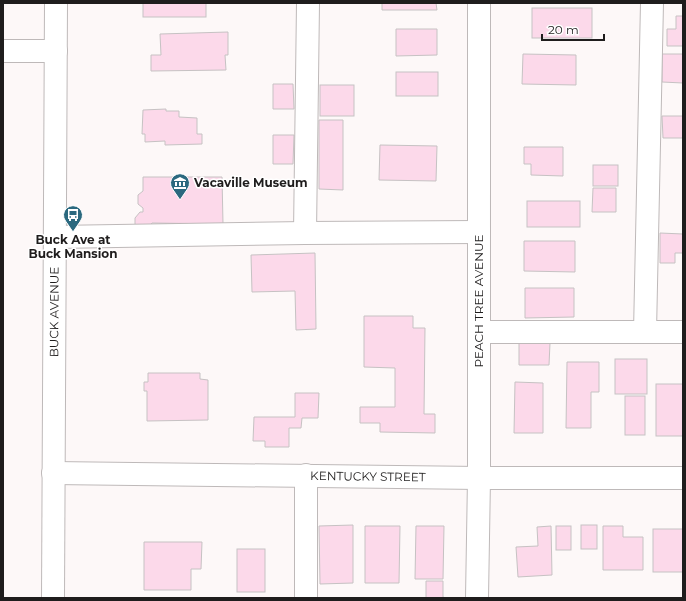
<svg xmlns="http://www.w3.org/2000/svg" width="686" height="601" font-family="Montserrat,sans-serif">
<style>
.building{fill:#fcd9ea;stroke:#c6c2c3}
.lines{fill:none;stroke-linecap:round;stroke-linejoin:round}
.minor-casing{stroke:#beb9b9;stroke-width:24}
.minor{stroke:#fff;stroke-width:22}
.labels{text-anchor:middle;stroke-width:3;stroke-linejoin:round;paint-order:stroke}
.poi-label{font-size:12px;font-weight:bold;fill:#1f1d1d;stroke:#fff;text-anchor:start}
.street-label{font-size:12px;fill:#1f1d1d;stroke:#fff}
</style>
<rect width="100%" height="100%" fill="#fdf8f8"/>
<g class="building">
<rect x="143" y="3" width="63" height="14"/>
<path d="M382,3H436L437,10H382Z"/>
<rect x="532" y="8" width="60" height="30"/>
<path d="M676,16H683V46H667V29H676Z"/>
<path d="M396,29H437V55L396,56Z"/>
<path d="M228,32V55H225L226,70L151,71V55H161L160,34Z"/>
<path d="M523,54L576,55V85L522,84Z"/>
<path d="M662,54H683V83L662,82Z"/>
<rect x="396" y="72" width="42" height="24"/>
<path d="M273,84H293L294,109H273Z"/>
<rect x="320" y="85" width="34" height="31"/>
<path d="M166,109V111H179V117L197,118V134H202V144L165,145V141L145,142V134H142L143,110Z"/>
<path d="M662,116H683V138H663Z"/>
<path d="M319,120H343V190L319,189Z"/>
<path d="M273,135H294L293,164H273Z"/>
<path d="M380,145L437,146L436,181L379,180Z"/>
<path d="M524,147H563V176L531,175V164H524Z"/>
<rect x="593" y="165" width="25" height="21"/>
<path d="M143,177H222L223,224L152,223L147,229L140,228L135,224V218L140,212H143V208L138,204V195L143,191Z"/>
<path d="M593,188H616V212H592Z"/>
<rect x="527" y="201" width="53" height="26"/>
<path d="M660,233L683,234V253H675V263H660Z"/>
<path d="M524,241H575V272L524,271Z"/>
<path d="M315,253L316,329L296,330L295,291L252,292L251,255Z"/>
<path d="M525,288H574V317L525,318Z"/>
<path d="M364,316H413V328H425L424,414H435V433L380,432V423H360V407H395V368L364,367Z"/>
<path d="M519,343H550L549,365H519Z"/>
<rect x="615" y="359" width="32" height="35"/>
<path d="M567,362H599V392H591V428H566Z"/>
<path d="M148,373H200V379L208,380V420L147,421V391H144V382H148Z"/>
<path d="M515,382L543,383V433H514Z"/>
<rect x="656" y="384" width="27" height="52"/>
<path d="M295,393H319L318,418H302L301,428H289V447H265V441H253L254,417H295Z"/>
<rect x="625" y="396" width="20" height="39"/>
<path d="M353,525V583L320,584L319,526Z"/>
<rect x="581" y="525" width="16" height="24"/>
<path d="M365,526H400L399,583H365Z"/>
<path d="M416,526H444L443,579H415Z"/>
<path d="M551,526L552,575L518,577L516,547L538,546L537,527Z"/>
<rect x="556" y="526" width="15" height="24"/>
<path d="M603,526H623V537H643V570H603Z"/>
<rect x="653" y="529" width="30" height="43"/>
<path d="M144,542H202L201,569H191V590H144Z"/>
<rect x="237" y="549" width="28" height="43"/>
<path d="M426,581H443V597L445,598H426Z"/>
</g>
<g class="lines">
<defs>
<g id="minor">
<path d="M3,51H56"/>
<path d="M305,233L308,3"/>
<path d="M55,237L305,233L479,232"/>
<path d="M479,332H645L652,3"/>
<path d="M645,332H683"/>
<path id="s1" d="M53,473L479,478H683"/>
<path d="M306,475V598"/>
<path id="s2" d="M53,598L56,3"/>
<path d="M477,598L479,478V3"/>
</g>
</defs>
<use href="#minor" class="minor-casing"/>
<use href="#minor" class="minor"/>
</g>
<defs>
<symbol id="museum-pin" viewBox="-11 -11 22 30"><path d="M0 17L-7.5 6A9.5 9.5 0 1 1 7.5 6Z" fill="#2b697f" stroke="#fff"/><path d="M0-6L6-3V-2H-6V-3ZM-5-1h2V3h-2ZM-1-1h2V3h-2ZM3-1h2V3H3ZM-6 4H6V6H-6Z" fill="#fff"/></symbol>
<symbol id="bus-pin" viewBox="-11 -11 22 30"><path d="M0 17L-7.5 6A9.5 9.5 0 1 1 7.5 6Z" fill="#2b697f" stroke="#fff"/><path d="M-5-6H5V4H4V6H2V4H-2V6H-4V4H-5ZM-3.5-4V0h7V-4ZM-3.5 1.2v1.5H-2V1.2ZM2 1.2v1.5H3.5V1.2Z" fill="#fff"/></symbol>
</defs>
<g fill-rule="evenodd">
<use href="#museum-pin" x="169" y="172" width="22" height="30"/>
<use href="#bus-pin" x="62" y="204" width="22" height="30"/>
</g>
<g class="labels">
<g class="poi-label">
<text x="194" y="187">Vacaville Museum</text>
<text x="73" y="244" text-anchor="middle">Buck Ave at<tspan x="73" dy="14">Buck Mansion</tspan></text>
</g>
<g class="street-label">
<text transform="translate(479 301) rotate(-90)" y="4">PEACH TREE AVENUE</text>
<text dy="4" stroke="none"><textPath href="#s2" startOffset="286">BUCK AVENUE</textPath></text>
<text dy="4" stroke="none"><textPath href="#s1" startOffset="315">KENTUCKY STREET</textPath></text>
</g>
</g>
<rect width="686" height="601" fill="none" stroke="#1f1d1d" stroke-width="8"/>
<path d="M542 34v6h62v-6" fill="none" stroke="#1f1d1d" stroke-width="2"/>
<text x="548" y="34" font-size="12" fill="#1f1d1d" stroke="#ffffff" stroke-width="3" paint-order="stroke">20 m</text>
</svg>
